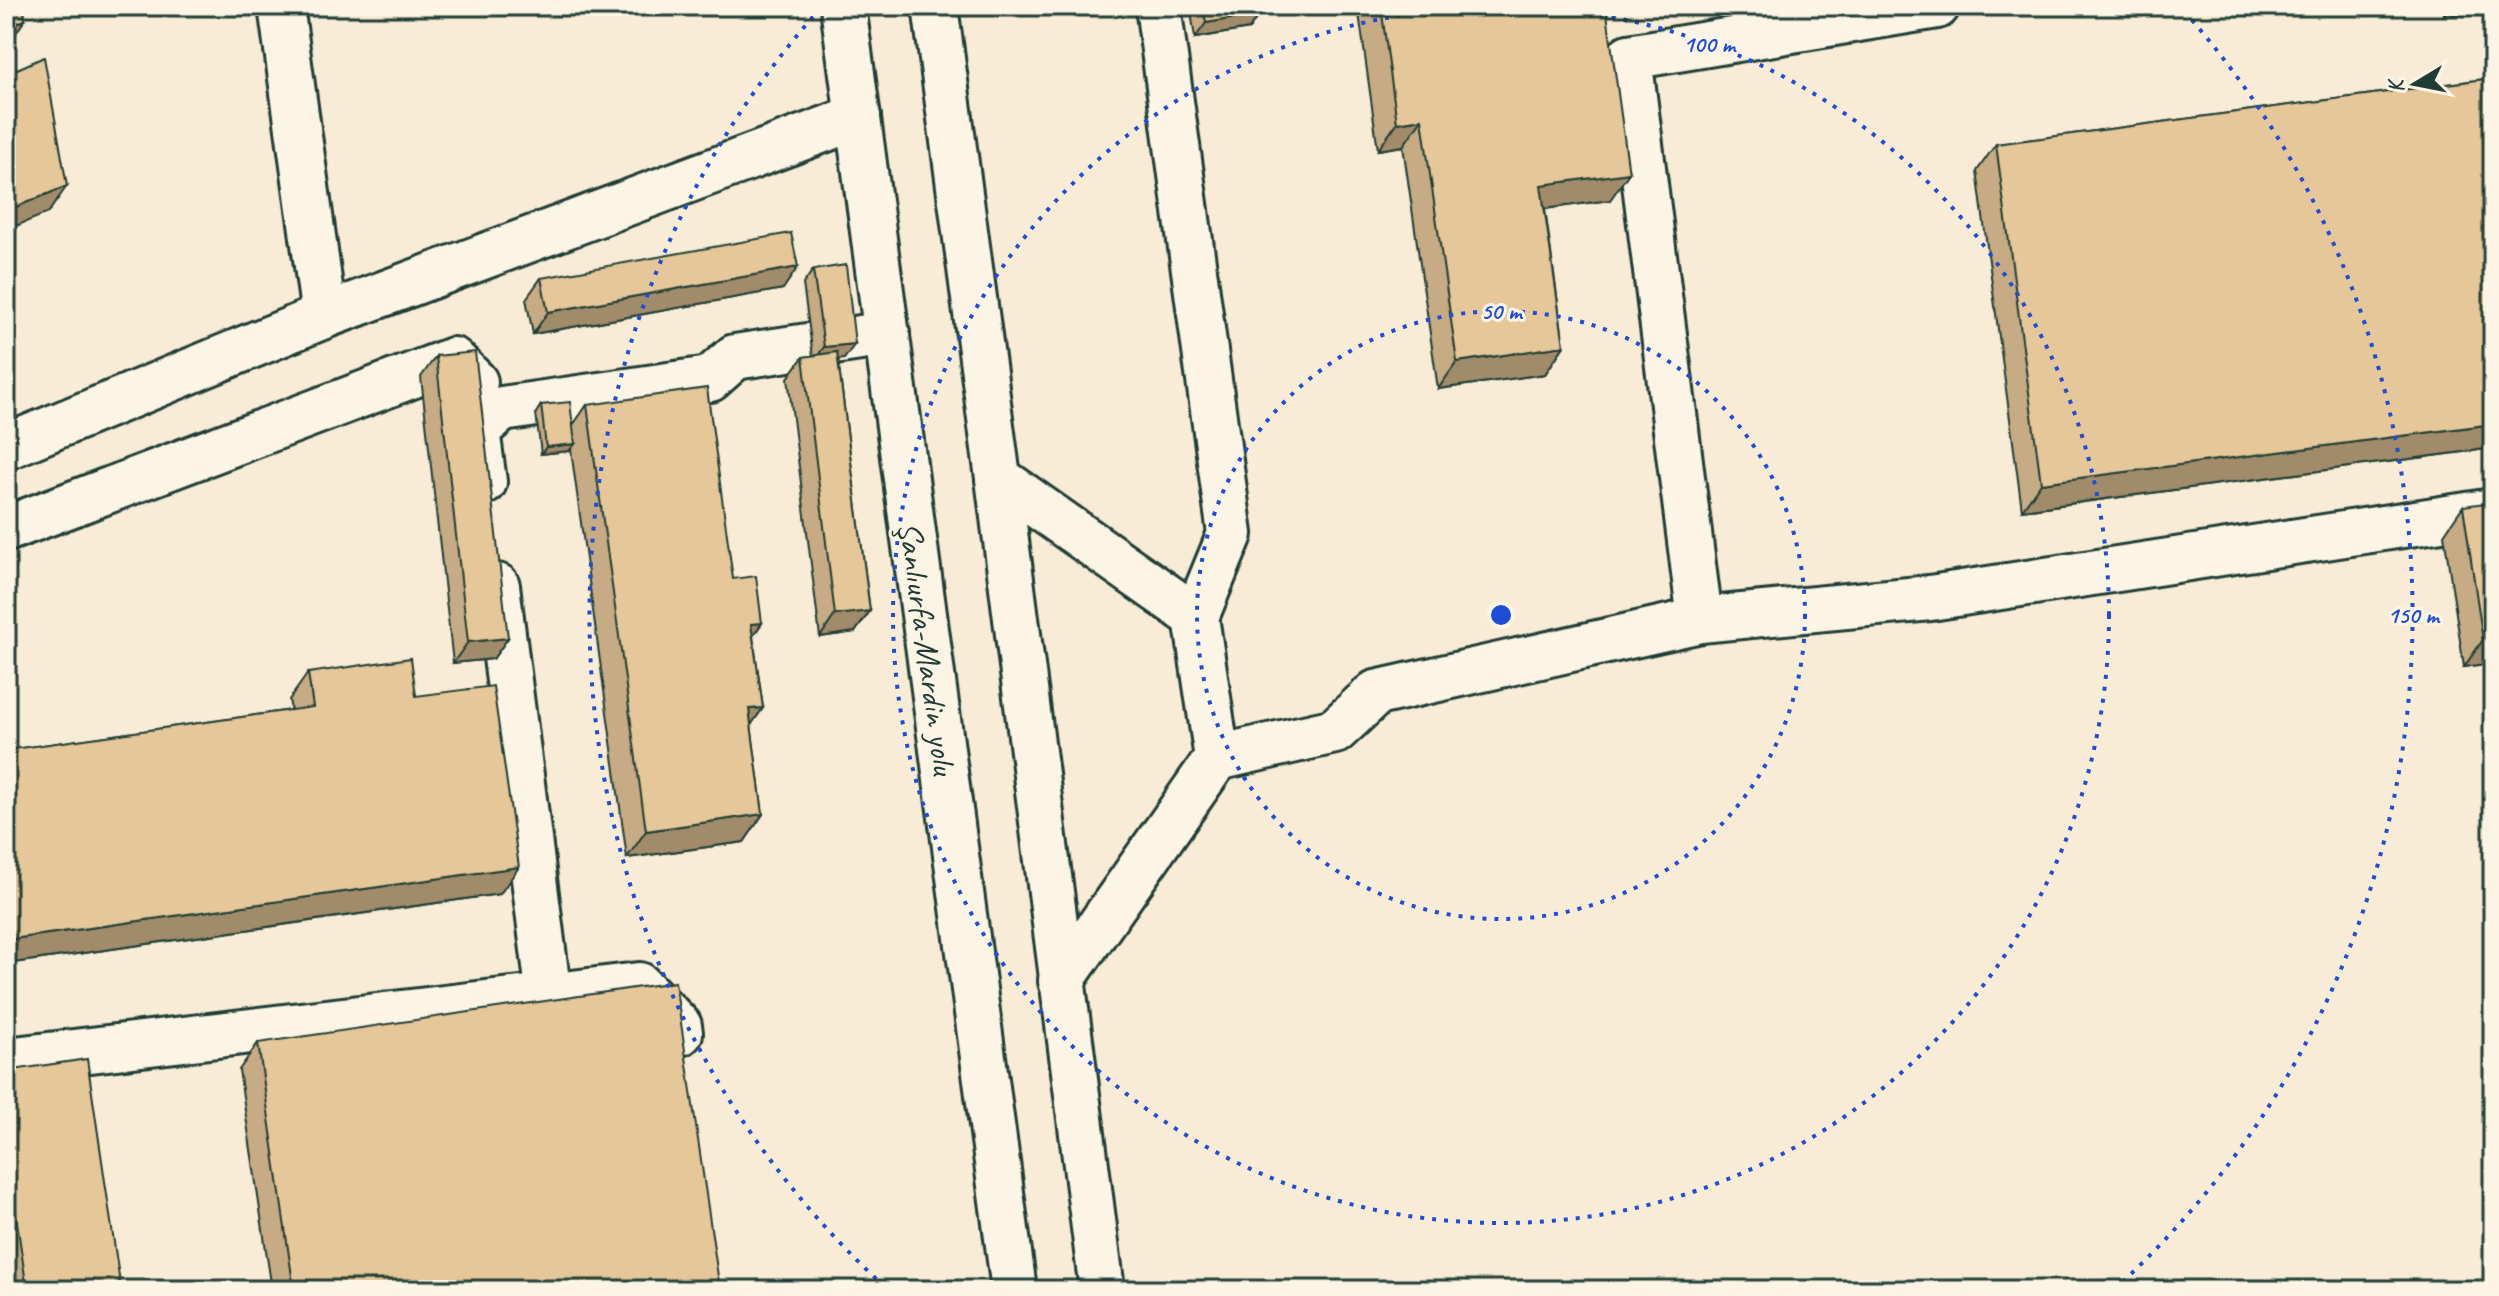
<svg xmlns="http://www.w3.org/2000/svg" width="2499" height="1296" font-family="Caveat,sans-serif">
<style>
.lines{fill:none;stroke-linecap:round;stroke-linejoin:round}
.minor-casing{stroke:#1f3d34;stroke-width:50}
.highway-casing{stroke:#1f3d34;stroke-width:50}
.minor{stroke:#fcf5e5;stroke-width:44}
.highway{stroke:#fcf5e5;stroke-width:44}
.wall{fill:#c6ab84;stroke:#1f3d34;stroke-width:2}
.shaded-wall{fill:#a18b6b;stroke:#1f3d34;stroke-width:2}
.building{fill:#e6c799;stroke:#1f3d34;stroke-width:2}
.ring{fill:none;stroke:#1d4ed8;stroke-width:4;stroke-dasharray:4 8}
.labels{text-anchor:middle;stroke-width:6;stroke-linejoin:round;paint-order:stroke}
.street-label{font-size:34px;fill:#1f3d34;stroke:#fcf5e5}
.centre{fill:#1d4ed8;stroke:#fcf5e5;stroke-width:4}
.ring-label{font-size:24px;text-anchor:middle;font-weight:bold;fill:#1d4ed8;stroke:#fcf5e5;stroke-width:6;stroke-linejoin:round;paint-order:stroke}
</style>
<rect width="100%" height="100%" fill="#f8ecd6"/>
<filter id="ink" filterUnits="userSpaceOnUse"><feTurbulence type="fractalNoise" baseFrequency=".0125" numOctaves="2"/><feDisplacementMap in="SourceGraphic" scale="16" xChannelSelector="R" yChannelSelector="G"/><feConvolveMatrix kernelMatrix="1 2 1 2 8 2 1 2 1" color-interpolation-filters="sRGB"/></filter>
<g filter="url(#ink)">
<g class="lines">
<defs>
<g id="minor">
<path d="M281,6L324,316"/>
<path d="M1158,6L1230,534L1196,617"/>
<path d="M6,447L324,316L858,117"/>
<path d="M998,478L1196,617L1217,758L1061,981"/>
<path d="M484,482L477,430L502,409L710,379L735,357L887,334"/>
<path d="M6,529L453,360L475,382"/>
<path d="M497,586L549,997"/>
<path d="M1700,620L1629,57L1937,6"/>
<path d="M1217,758L1335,731L1376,693L1700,620L1930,598L2493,511"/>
<path d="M6,1060L639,985L679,1026L680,1033"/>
</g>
<g id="highway">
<path d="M843,6L1014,1290"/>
<path d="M935,6L998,478L1102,1290"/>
</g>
</defs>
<use href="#minor" class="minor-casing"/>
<use href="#highway" class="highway-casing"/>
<use href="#minor" class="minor"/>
<use href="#highway" class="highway"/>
</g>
<g class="wall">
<path d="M1190,6H1258L1259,14L1249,29L1195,38Z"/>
<path d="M1358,6H1606L1610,200L1545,209L1564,346L1545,374L1438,389L1403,146L1378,150Z"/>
<path d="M2444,6H2493V13L2444,15Z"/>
<path d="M2493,78V448L2022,510L1977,171L1996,144Z"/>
<path d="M813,270L844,359L838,360L870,611L855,632L820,637L788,378L803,357L813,356L803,284Z"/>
<path d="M541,278L783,289L533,334L526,299Z"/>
<path d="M436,356L508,638L493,659L453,663L421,377Z"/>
<path d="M541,405L573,425L587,405L733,579L762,623L753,636L763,708L751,725L763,814L744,842L627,858L571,450L569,451L541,454L536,413Z"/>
<path d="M2463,506L2493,663L2464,667L2444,534Z"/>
<path d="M308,673L416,696L500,894L6,964V750L291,710L289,700Z"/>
<path d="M258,1043L720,1290H272L239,1070Z"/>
<path d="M6,1071L121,1290H6Z"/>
</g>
<g class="shaded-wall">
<path d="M2451,6H2493V13L2444,15Z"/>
<path d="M1259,14L1249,29L1195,38L1206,23Z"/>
<path d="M25,20L6,47V27Z"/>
<path d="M1422,119L1403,146L1378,150L1397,123Z"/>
<path d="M1629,173L1610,200L1522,212L1541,185Z"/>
<path d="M67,186L48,213L6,230V211Z"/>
<path d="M798,267L783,289L533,334L548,312Z"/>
<path d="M855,344L844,359L813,362L824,347Z"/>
<path d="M1564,346L1545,374L1438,389L1457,362Z"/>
<path d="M2493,424V448L2022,510L2041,483Z"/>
<path d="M575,444L569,451L541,454L546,447Z"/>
<path d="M870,611L855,632L820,637L835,615Z"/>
<path d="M762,623L743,650L751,624Z"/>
<path d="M508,638L493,659L453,663L468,642Z"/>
<path d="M2493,639V663L2464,667L2483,640Z"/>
<path d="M763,708L744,735L749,709Z"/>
<path d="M763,814L744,842L627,858L646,831Z"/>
<path d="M519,867L500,894L6,964V947L12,939Z"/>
</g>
<g class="building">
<path d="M6,6H24L25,20L6,27Z"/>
<path d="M1203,6H1258L1259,14L1206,23Z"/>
<path d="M1381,6H1606L1629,173L1541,185L1564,346L1457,362L1422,119L1397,123Z"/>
<path d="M44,57L67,186L6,211V74Z"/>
<path d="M2493,78V424L2041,483L1996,144Z"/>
<path d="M791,233L798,267L548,312L541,278Z"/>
<path d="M846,265L855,344L824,347L813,270Z"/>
<path d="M475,352L508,638L468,642L436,356Z"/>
<path d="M837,352L870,611L835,615L803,357Z"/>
<path d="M707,388L733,579L756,576L762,623L751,624L763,708L749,709L763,814L646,831L587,405Z"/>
<path d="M570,402L575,444L546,447L541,405Z"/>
<path d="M2493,502V639L2483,640L2463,506Z"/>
<path d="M411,658L416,696L493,686L519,867L12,939L6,898V750L313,707L308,673Z"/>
<path d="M675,982L720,1290H294L258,1043Z"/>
<path d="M87,1059L121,1290H27L6,1147V1071Z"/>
</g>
</g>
<g class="ring">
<circle cx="1501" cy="615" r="304"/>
<circle cx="1501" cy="615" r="608"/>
<path d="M885 1287A912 912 0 0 1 818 11M2184 11A912 912 0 0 1 2117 1287"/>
</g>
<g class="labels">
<g class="street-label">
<text transform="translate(928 648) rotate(82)" y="12">Şanlıurfa-Mardin yolu</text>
</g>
</g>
<circle cx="1501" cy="615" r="12" class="centre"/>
<g class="ring-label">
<text x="1709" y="52">100 m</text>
<text x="1501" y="319">50 m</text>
<text x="2413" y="623">150 m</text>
</g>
<rect width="2499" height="1296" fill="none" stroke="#fcf5e5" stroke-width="32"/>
<rect x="16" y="16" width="2467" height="1264" fill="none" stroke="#1f3d34" stroke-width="3" filter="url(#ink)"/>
<g transform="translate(2415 84) rotate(260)" stroke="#fcf5e5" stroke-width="6" paint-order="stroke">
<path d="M0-6L14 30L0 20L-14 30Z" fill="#1f3d34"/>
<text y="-12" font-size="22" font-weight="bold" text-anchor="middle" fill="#1f3d34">K</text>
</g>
</svg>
